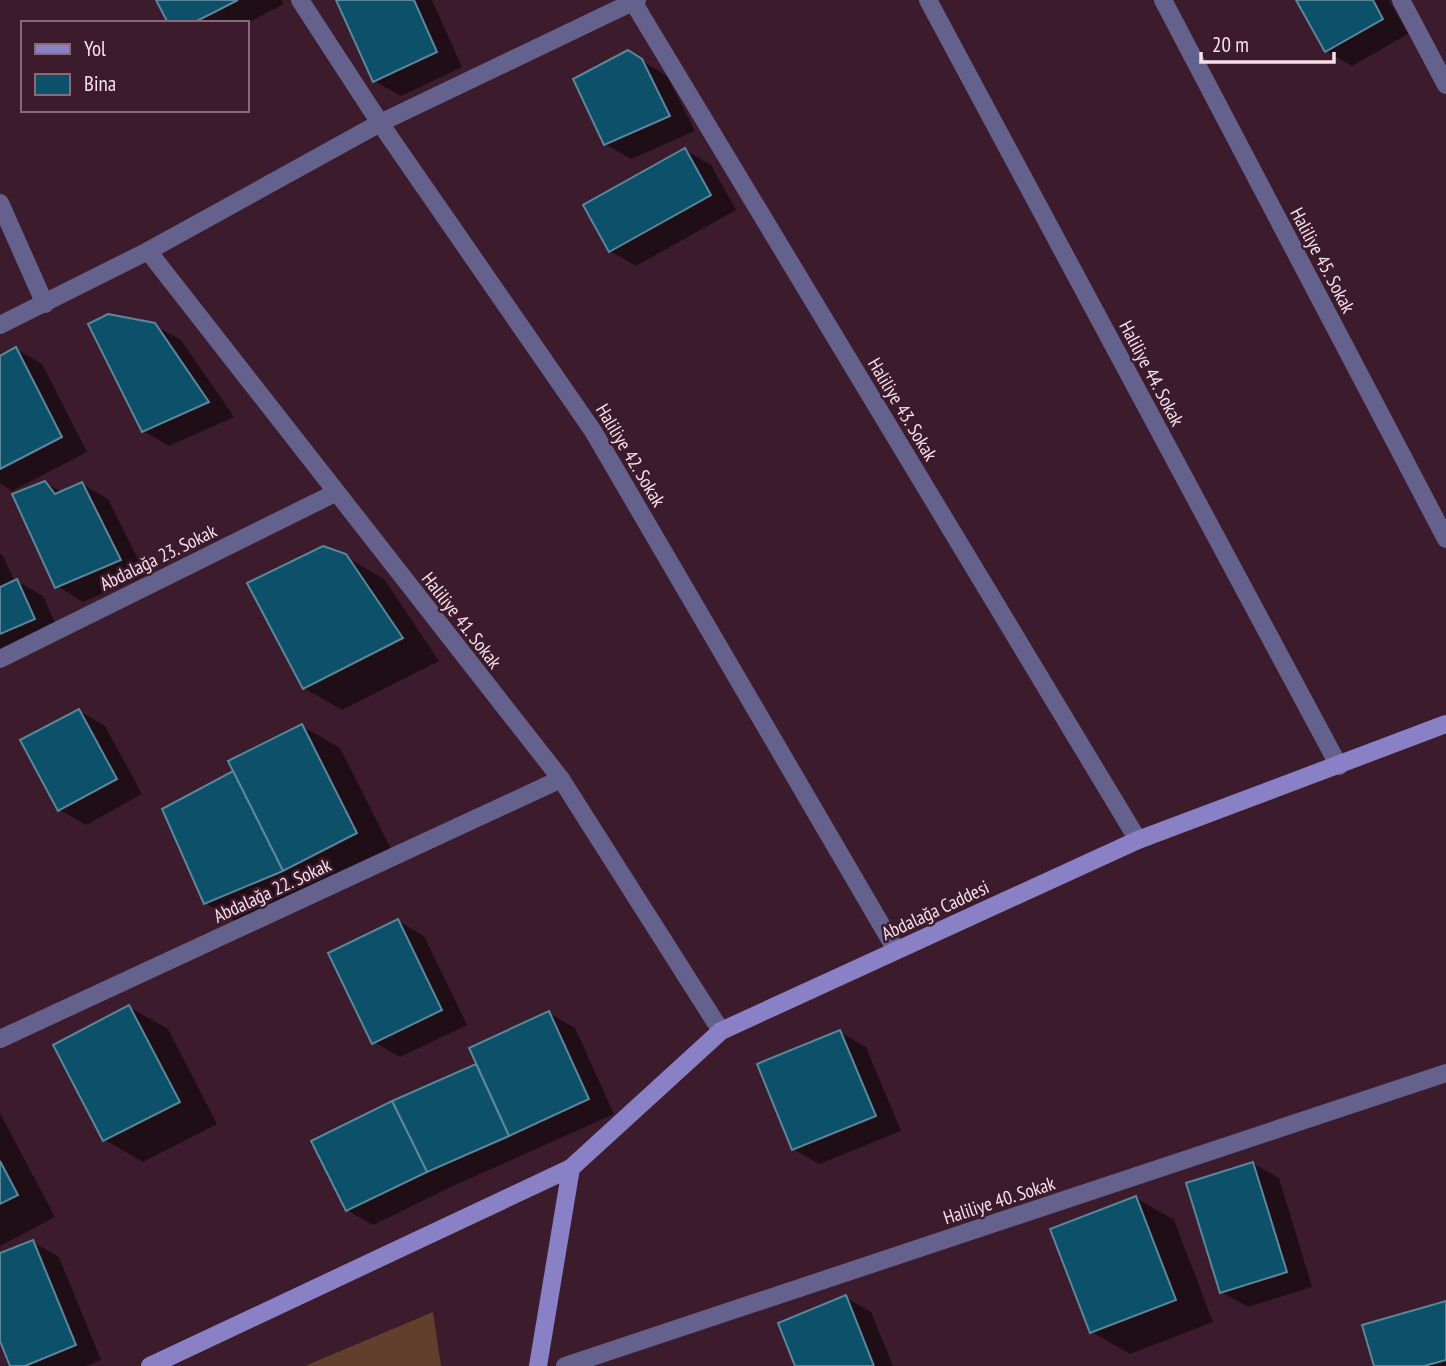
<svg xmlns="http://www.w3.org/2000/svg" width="1446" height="1366" font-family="'PT Sans Narrow',sans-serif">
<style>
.green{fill:#623f2d}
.shadow{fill:#0007}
.building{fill:#0c5069;stroke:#5b879b;stroke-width:2}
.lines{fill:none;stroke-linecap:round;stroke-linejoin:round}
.street{stroke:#65618d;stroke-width:18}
.secondary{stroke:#8980c6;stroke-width:18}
.labels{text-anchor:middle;stroke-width:5;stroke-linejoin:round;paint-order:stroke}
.street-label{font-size:19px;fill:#f7e0eb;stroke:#3c1b2c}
</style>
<rect width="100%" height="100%" fill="#3c1b2c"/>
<path class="green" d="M433,1312L441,1366H305Z"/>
<g class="shadow">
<path d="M158,0H281L284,4L247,23H170Z"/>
<path d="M338,0H432L462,67L401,96L374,81Z"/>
<path d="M1298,0H1389L1408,34L1352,66L1326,51Z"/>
<path d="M628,52L667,76L695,131L631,159L605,144Z"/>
<path d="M685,150L711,165L736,210L636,266L610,251Z"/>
<path d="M154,325L181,340L234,417L169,446L143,431Z"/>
<path d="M16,349L42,364L87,452L12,491L0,483V358Z"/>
<path d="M45,483L62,492L82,484L108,499L146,575L83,602L57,586Z"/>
<path d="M0,554L3,556L15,582L17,581L43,596L60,634L0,661Z"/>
<path d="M345,556L384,579L439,661L342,710L304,688Z"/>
<path d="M79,711L105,726L142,794L86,825L60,810Z"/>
<path d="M302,726L340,748L394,855L243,925L205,903L235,772Z"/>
<path d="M398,921L424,936L467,1025L400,1057L374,1042Z"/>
<path d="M129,1007L168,1029L217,1124L143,1162L105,1140Z"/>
<path d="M549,1013L575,1028L614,1114L453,1186L373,1225L347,1210L393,1103L478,1065Z"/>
<path d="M840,1032L866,1047L901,1131L819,1164L793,1149Z"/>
<path d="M0,1113L55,1217L0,1246Z"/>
<path d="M1253,1163L1279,1178L1312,1287L1248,1307L1222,1292Z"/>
<path d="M1136,1198L1174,1220L1213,1322L1130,1354L1092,1332Z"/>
<path d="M33,1242L59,1257L101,1360L86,1366H12L0,1336V1255Z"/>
<path d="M845,1297L871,1312L893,1366H797Z"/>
<path d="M1446,1303V1366H1375Z"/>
</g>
<g class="building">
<path d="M156,0H238L193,23H168Z"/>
<path d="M336,0H414L437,52L373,82Z"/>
<path d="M1296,0H1373L1383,19L1325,52Z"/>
<path d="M628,50L642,59L670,116L604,145L573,79Z"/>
<path d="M685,148L711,195L609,252L583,205Z"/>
<path d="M108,314L155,323L209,402L142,432L88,324Z"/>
<path d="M16,347L62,437L0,469V356Z"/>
<path d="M45,481L55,494L82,482L121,560L55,588L12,494Z"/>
<path d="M323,546L346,554L403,638L303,689L247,583Z"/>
<path d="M17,579L35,619L0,634V587Z"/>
<path d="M79,709L117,779L58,811L20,740Z"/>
<path d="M302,724L357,833L283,871L228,761Z"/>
<path d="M233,771L283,871L204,904L162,809Z"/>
<path d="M398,919L442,1010L372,1044L328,953Z"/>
<path d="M129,1005L180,1102L103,1141L53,1045Z"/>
<path d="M549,1011L589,1099L509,1136L469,1048Z"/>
<path d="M840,1030L876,1116L792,1150L757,1064Z"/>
<path d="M476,1064L509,1136L427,1172L392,1101Z"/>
<path d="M392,1101L427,1172L346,1211L311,1141Z"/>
<path d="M0,1161L18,1195L0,1204Z"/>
<path d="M1253,1162L1287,1272L1220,1293L1186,1183Z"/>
<path d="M1136,1196L1176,1300L1090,1333L1050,1229Z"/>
<path d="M33,1240L76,1345L25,1366H10L0,1341V1253Z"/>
<path d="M846,1295L874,1366H795L778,1323Z"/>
<path d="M1446,1301V1360L1424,1366H1374L1362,1325Z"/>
</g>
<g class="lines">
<g class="street">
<path d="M300,0L380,123L593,431L896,950"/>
<path d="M632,0L1138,840"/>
<path d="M928,0L1339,766"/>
<path d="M1163,0L1446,539"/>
<path d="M1401,0L1446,85"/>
<path d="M0,203L45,304"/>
<path d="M148,251L561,779L721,1031"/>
<path d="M0,325L148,251L380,123L637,0"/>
<path d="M0,659L335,493"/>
<path d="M0,1039L561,779"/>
<path d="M565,1366L1446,1073"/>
</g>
<g class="secondary">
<path d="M150,1366L571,1168"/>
<path d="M538,1366L571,1168L721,1031L1138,840L1446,724"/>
</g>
</g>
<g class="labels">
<g class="street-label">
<text transform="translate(1323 260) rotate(62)" y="7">Haliliye 45. Sokak</text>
<text transform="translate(1152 373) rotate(62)" y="7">Haliliye 44. Sokak</text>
<text transform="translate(903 409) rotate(59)" y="7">Haliliye 43. Sokak</text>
<text transform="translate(631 455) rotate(59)" y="7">Haliliye 42. Sokak</text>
<text transform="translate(158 557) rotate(-26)" y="7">Abdalağa 23. Sokak</text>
<text transform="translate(462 620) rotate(52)" y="7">Haliliye 41. Sokak</text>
<text transform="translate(272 890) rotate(-25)" y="7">Abdalağa 22. Sokak</text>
<text transform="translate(935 910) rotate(-25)" y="7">Abdalağa Caddesi</text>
<text transform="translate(999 1200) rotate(-18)" y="7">Haliliye 40. Sokak</text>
</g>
</g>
<rect x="21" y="21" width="228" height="91" fill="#3c1b2c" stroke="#876a78" stroke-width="2"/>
<rect x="35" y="44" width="35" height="10" fill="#8980c6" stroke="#876a78" stroke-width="2"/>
<text x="84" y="56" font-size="21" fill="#f7e0eb">Yol</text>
<rect x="35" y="74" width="35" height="21" fill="#0c5069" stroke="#876a78" stroke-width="2"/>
<text x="84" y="91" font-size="21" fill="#f7e0eb">Bina</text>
<path d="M1201 52v10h133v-10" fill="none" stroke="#f7e0eb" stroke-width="3.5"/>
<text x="1212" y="52" font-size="21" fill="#f7e0eb" stroke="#3c1b2c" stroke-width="5" paint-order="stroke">20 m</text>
</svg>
